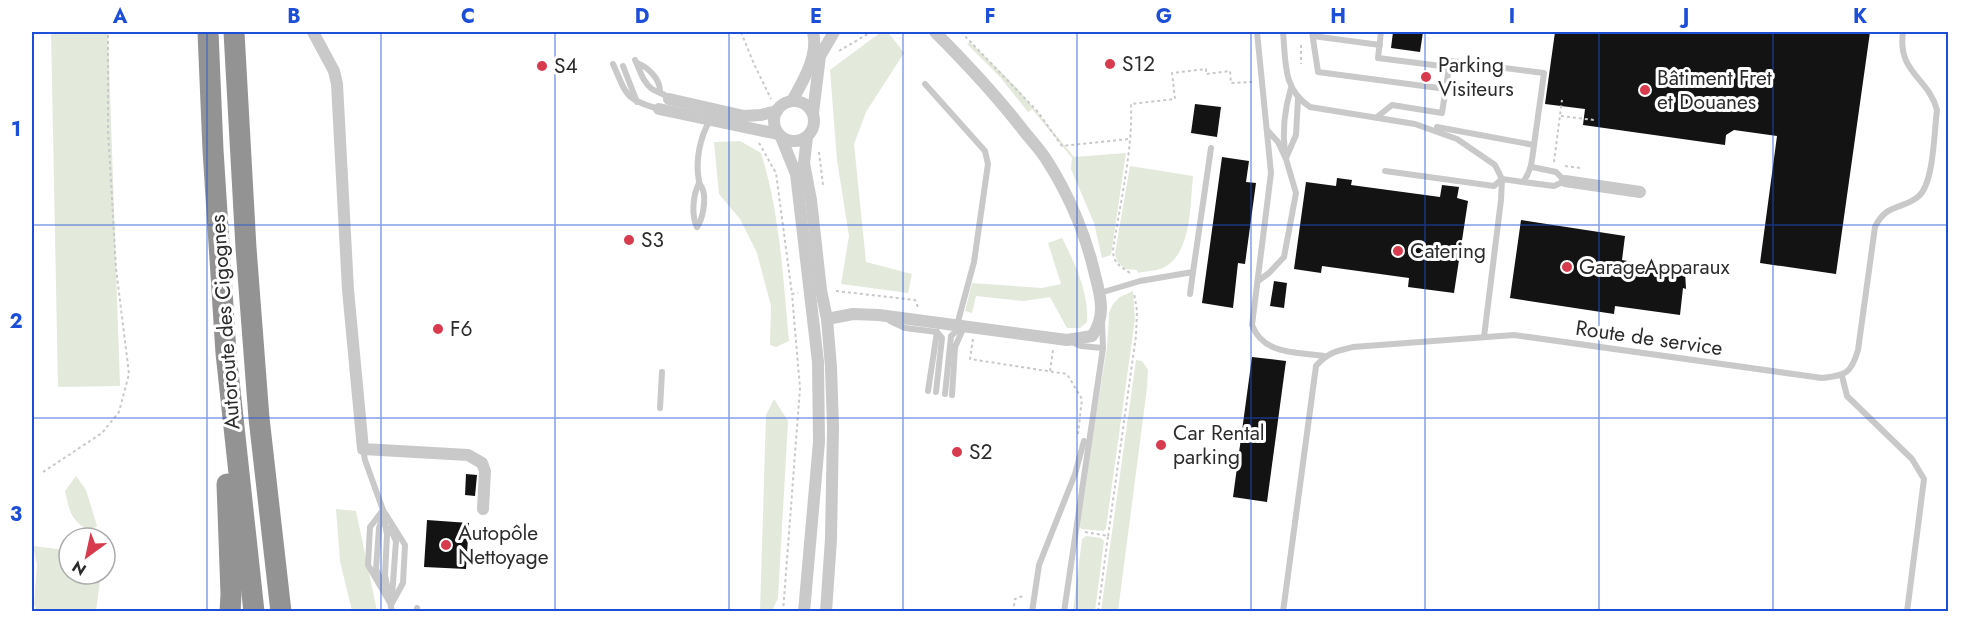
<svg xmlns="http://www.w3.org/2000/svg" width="1980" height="643" font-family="Jost,sans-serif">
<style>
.green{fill:#e3e9db}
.building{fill:#131313}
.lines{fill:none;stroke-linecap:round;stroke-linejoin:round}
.path{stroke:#c9c9c9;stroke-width:2;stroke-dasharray:3 3;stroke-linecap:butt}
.service{stroke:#c9c9c9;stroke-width:6}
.minor{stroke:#c9c9c9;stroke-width:12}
.motorway{stroke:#939393;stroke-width:21}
.grid{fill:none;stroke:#1d4ed8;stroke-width:1.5;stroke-opacity:0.55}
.poi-dot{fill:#d83a4e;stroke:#fff;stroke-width:2}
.labels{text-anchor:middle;stroke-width:6;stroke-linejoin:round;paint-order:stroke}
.poi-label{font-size:21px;fill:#2c2c2c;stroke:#fff;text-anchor:start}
.street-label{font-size:21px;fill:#2c2c2c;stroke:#fff}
.neatline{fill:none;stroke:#1d4ed8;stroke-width:2}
.grid-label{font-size:20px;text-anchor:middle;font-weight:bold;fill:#1d4ed8}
</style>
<rect width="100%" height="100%" fill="#fff"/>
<g class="green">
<path d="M51,32H108L120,386L58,387Z"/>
<path d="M881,32H888L904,53L866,112L854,144L866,262L912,274L908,293L841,284L849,236L837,160L830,70Z"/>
<path d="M970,42L1016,87L1074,157L1126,153L1111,255L1102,258L1094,223L1071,169L1072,158L1032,109L1028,112L1000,77L967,44Z"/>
<path d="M740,141L761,153C780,213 783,278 789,341L776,347L770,345L771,306L757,253L740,219L719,194L714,142Z"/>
<path d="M1130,166L1193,176C1190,204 1192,251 1165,267C1158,271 1146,271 1138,273L1137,270L1125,269L1117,261L1115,253Z"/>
<path d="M1062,238C1075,263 1089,293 1087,322L1080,328H1067L1050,297L1024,301L976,296L972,313L965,311L972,283L1042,288L1061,284L1048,243Z"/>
<path d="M1133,291L1135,319L1106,528L1104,531L1082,529L1078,526L1107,347L1109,313L1113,304L1120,297Z"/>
<path d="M1136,360L1142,361L1148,370L1147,388L1118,611H1101Z"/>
<path d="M774,399L788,421L778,598L772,611H760L766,415Z"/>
<path d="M76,476L86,490L97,526L90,531C70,520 70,512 65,491Z"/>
<path d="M336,509L356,511L377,611H352L340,561Z"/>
<path d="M1086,536L1101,538L1104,541L1095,611H1073L1082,539Z"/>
<path d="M69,540V574H101L96,611H37L34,604L37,565L33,546L64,550Z"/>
</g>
<g class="building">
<path d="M1393,32H1423L1420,52L1391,48Z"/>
<path d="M1555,32H1870L1836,274L1760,263L1777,136L1734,130L1726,135L1725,145L1583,125L1585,109L1545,104Z"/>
<path d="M1195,104L1221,107L1217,137L1191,133Z"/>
<path d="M1222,157L1249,161L1246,182L1256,183L1245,264L1238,263L1233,308L1202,303Z"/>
<path d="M1337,178L1352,180L1351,185L1440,197L1442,185L1459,187L1457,198L1468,201L1454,293L1408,287L1409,278L1322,266L1321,273L1294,269L1306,182L1336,186Z"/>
<path d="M1521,220L1625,236L1622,260L1685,271L1686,289L1683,288L1680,315L1615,306L1614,314L1510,298Z"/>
<path d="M1274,281L1287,283L1284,308L1270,306Z"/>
<path d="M1252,357L1286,361L1267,502L1233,497Z"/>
<path d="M466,474L477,475L475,496L465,495Z"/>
<path d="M427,520L469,523L466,569L424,567Z"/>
</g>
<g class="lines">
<g class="path">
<path d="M741,32L754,64L771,99"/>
<path d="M961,32L1038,112L1062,146L1129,139"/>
<path d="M1301,45V64"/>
<path d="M839,51L871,32"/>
<path d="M1561,116L1594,120"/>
<path d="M759,143L776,173L792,294L798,293"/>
<path d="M819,152L823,185"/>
<path d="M1554,162L1562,100"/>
<path d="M1565,166L1580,168"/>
<path d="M1130,273C1120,266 1113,263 1113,250C1120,203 1133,150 1131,104L1175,99L1172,73L1206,69V74L1230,71L1231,83L1252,82"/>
<path d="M836,291L915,300L918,307"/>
<path d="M973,339L970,359L1067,374L1082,399L1078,434"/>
<path d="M1050,371L1053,350"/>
<path d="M43,472L102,433L119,412L129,374L116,268L108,130V32"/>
<path d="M1085,532L1108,536L1098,612"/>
<path d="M1108,536L1136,336L1137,311L1134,293"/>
<path d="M783,612L800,388L792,294"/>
<path d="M1013,612L1015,599L1025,595"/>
</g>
<g class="service">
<path d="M1257,32L1271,173L1252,325C1263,355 1297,352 1324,356"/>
<path d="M1283,32C1286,61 1282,89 1310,107L1415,124L1457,139L1495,165L1502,179L1501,200L1484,337"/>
<path d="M1312,32L1318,72L1446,89"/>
<path d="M1381,32L1378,58L1449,67"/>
<path d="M1313,36L1380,45"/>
<path d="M635,60C640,70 642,81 652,89C657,92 663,93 669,98"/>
<path d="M637,63C648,67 660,79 660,91"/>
<path d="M613,64C627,95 624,99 659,109"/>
<path d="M623,66L637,102"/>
<path d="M925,84L985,151L988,164L974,262L957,325"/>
<path d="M1377,117L1392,105L1442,113L1450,61L1544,73L1534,145"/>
<path d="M1285,153C1282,130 1284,111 1291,88"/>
<path d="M1286,158L1296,135L1298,99"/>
<path d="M1385,171L1494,186L1502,179L1523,182C1532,170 1532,159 1534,145L1437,127"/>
<path d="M1523,182L1554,186L1565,181L1556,172L1532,167"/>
<path d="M697,227C703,219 706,200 703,190C702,187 699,184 699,181C695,161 700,137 710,120"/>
<path d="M697,227C691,215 693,195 699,183"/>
<path d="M1258,281L1269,273L1284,257L1296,193L1286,159L1278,142L1267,130"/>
<path d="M1100,293L1140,281L1193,272L1211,148"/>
<path d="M1190,294L1193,272"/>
<path d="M890,321L905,328L937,332L928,391"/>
<path d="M1070,341L1081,346L1103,348"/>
<path d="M1842,376L1847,396L1912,459L1924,479L1907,612"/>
<path d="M936,392L942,338L937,332"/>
<path d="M945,394L951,336L961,327"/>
<path d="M952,395L955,347L964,327"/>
<path d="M660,408L662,372"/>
<path d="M363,449L365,460L383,510L387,535L385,575L392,612"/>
<path d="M383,510L370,527L368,565L389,601"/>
<path d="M385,513L405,545L403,583L391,605"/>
<path d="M390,528L396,541L392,597"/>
<path d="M382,583L376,569L379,528L383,514"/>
<path d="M416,612L417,608"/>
<path d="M1032,612L1039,565L1075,474L1084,441"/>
<path d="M1064,612L1103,348L1102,321"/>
<path d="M1283,612L1316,366C1327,353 1336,351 1353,347L1514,335L1822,378C1846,375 1851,374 1858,350L1875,227C1886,203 1903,210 1919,196C1934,182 1934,132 1937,110C1929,78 1897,73 1903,32"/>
</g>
<g class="minor">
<path d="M313,32L334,71L337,84L348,290L363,449L468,455L482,463L485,471L483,509"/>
<path d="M669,99L744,116L761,115L777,111"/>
<circle cx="794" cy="121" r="20"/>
<path d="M792,101C803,81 819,55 813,32"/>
<path d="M659,109L778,134"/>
<path d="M813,113L820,56L834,32"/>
<path d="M781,137L796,174L818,362L819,442L804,612"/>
<path d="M807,137L804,163L811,200L821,290L827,319L831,367L833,427L831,539L826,612"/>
<path d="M1565,181L1640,192"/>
<path d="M827,319L853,314L879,315L1067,340L1092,336C1106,317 1101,297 1095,275C1086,235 1068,193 1046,159C1039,148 1030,139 1023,130C996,95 966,63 935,32"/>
</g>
<g class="motorway">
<path d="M208,32L213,150L226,353L254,612"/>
<path d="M234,32L246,248L259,418L281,612"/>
<path d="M227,484L231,594L230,612"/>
</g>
</g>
<path class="grid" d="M207,32V612M381,32V612M555,32V612M729,32V612M903,32V612M1077,32V612M1251,32V612M1425,32V612M1599,32V612M1773,32V612M32,225H1948M32,418H1948"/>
<g class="poi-dot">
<circle cx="1110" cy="64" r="6"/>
<circle cx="542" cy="66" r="6"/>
<circle cx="1426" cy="77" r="6"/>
<circle cx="1645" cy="90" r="6"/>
<circle cx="629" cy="240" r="6"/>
<circle cx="1398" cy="251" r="6"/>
<circle cx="1567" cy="267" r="6"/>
<circle cx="438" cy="329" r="6"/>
<circle cx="1161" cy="445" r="6"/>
<circle cx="957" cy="452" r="6"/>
<circle cx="446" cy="545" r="6"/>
</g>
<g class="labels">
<g class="poi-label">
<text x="1122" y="71">S12</text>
<text x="1438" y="72">Parking<tspan x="1438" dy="24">Visiteurs</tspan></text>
<text x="554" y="73">S4</text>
<text x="1657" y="85">Bâtiment Fret<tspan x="1657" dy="24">et Douanes</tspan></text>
<text x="641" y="247">S3</text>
<text x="1410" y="258">Catering</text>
<text x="1579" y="274">GarageApparaux</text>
<text x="450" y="336">F6</text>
<text x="1173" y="440">Car Rental<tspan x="1173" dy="24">parking</tspan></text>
<text x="969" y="459">S2</text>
<text x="458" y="540">Autopôle<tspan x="458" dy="24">Nettoyage</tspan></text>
</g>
<g class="street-label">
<text transform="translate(225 322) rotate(-94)" y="7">Autoroute des Cigognes</text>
<text transform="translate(1649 338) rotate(8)" y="7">Route de service</text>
</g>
</g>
<rect width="1980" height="643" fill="none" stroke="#ffffff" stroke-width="66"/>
<g transform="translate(87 556) rotate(213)"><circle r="28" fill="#ffffff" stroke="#ababab" stroke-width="1.5"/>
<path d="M0-4.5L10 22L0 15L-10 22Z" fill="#d83a4e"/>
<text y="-9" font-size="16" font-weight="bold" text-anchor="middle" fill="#2c2c2c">N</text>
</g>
<rect x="33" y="33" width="1914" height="577" class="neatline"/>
<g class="grid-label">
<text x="120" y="23">A</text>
<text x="294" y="23">B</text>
<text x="468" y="23">C</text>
<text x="642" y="23">D</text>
<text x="816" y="23">E</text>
<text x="990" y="23">F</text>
<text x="1164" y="23">G</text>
<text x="1338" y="23">H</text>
<text x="1512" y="23">I</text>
<text x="1686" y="23">J</text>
<text x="1860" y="23">K</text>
<text x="16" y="136">1</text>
<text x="16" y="328">2</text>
<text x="16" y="521">3</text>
</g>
</svg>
